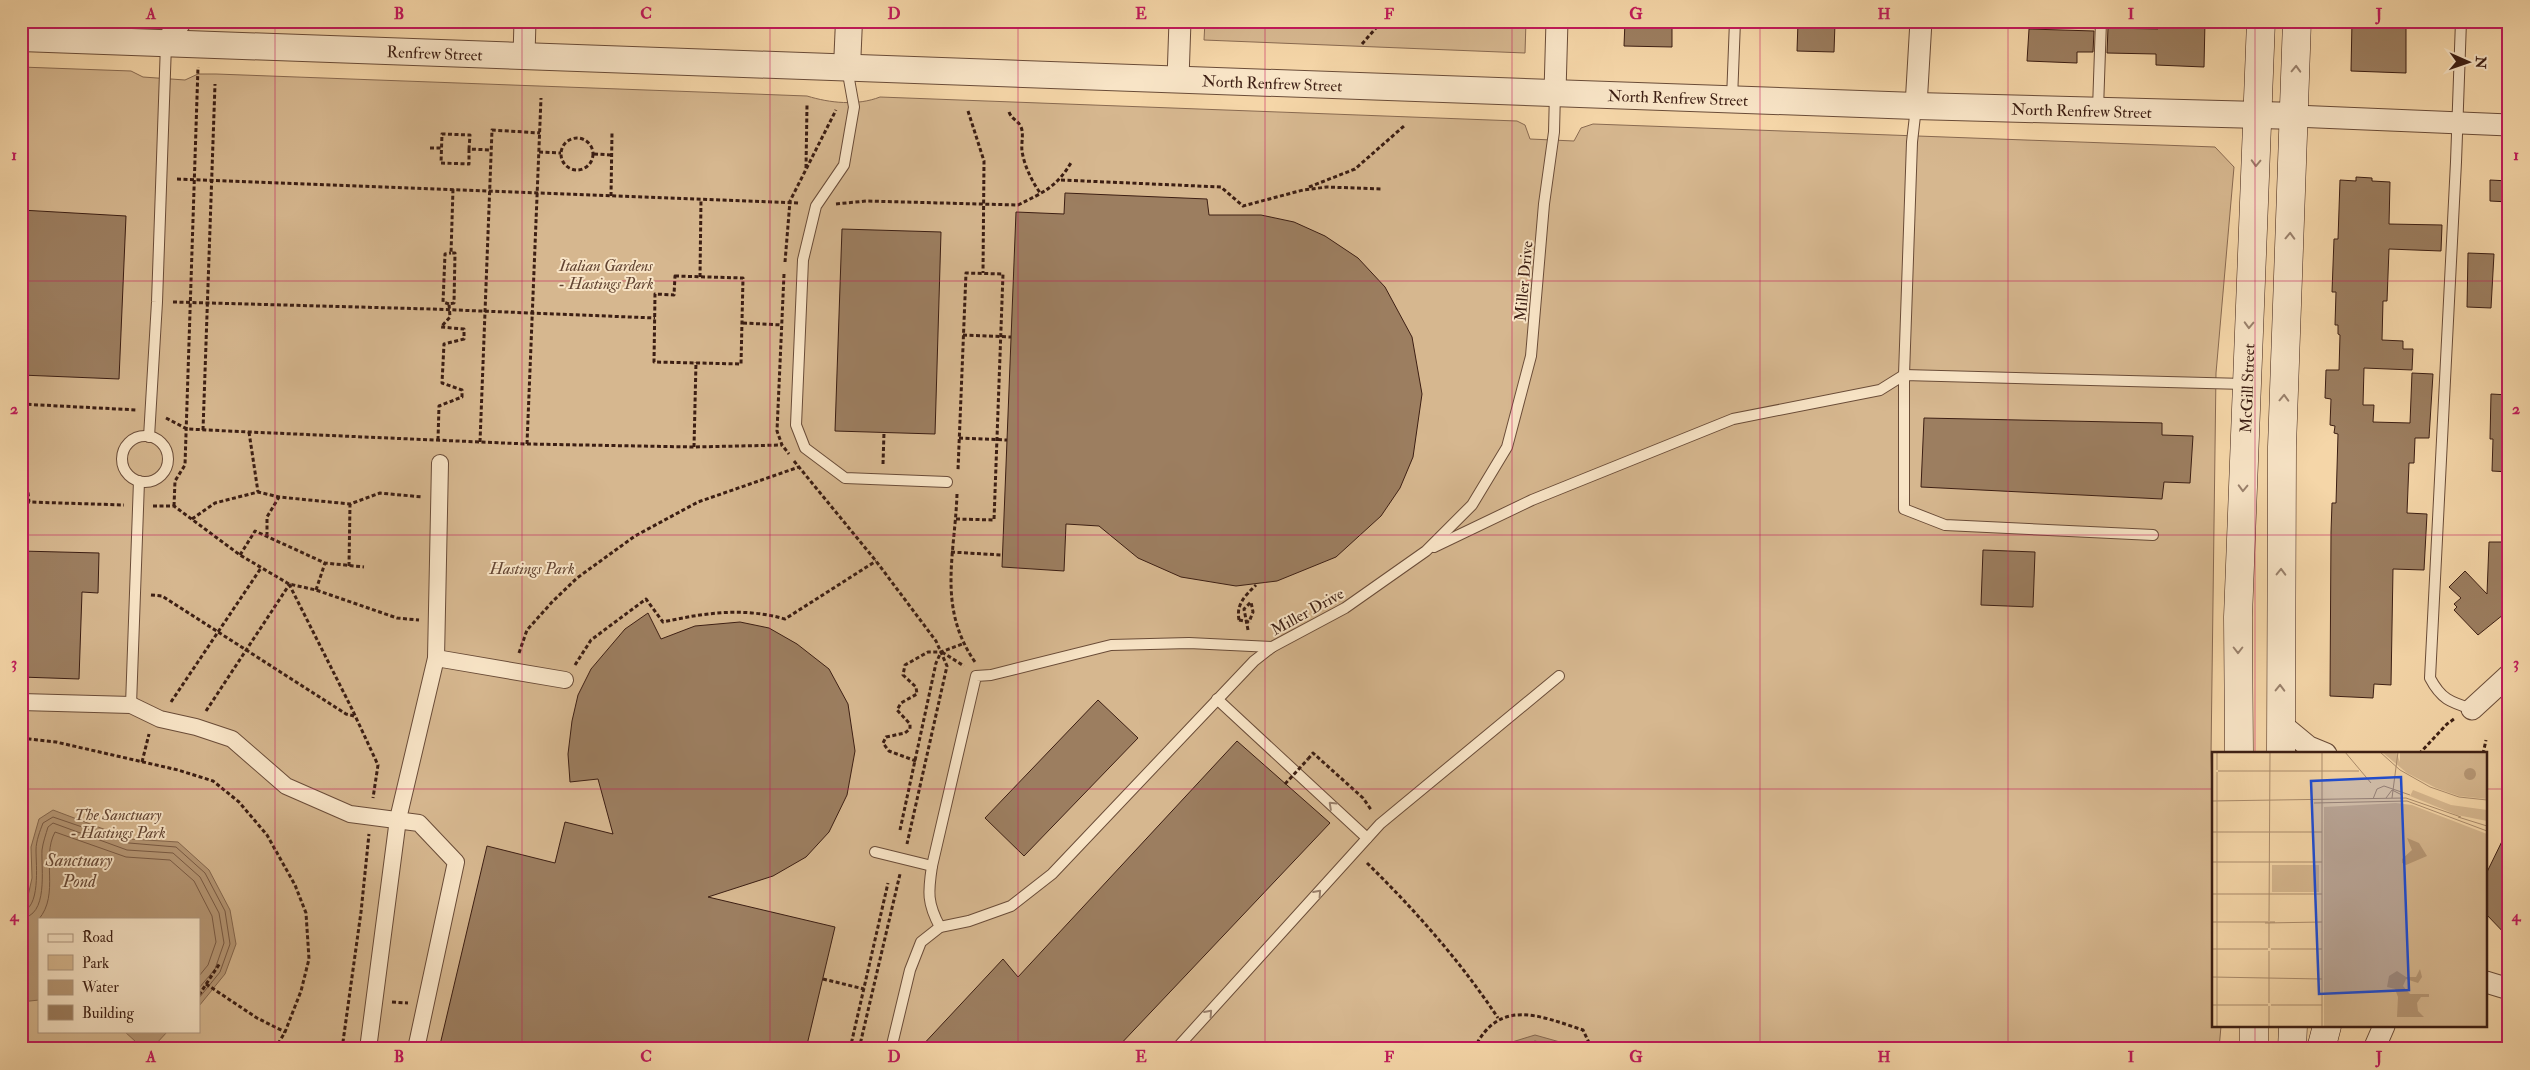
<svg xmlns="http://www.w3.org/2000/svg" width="2530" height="1070" font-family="'IM FELL Double Pica',serif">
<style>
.green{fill:#d6b78f;stroke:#896a51;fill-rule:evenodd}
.water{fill:#b69775;stroke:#85674e}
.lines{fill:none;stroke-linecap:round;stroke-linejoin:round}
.shore{stroke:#795a44;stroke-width:1}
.building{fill:#9c7e60;stroke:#3c1e13}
.service-casing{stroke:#6a4c38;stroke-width:12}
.pedestrian-casing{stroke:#6a4c38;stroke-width:18}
.minor-casing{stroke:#6a4c38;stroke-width:23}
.tertiary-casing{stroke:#6a4c38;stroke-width:28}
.secondary-casing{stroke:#3c1e13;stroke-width:29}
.path{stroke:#3c1e13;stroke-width:3;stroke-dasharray:4 2.5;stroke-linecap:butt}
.service{stroke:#f8e4c6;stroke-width:10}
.pedestrian{stroke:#f8e4c6;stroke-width:16}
.minor{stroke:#f8e4c6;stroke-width:21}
.tertiary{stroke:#f8e4c6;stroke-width:26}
.secondary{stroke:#f8e4c6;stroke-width:28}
.rail{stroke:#3c1e13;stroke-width:4;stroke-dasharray:9 9;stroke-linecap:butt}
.path-bridge{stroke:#3c1e13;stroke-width:3;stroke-dasharray:4 2.5;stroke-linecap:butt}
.oneway{stroke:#9a816c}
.grid{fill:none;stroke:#c2185b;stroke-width:1;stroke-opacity:0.55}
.labels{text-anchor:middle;stroke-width:4;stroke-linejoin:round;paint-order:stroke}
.street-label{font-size:16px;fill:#3c1e13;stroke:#f8e4c6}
.park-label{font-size:16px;font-style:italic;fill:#624432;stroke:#f8e4c6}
.water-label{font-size:18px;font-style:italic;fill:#674835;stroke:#f8e4c6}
.inset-road{fill:none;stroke:#ab8c6c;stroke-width:1}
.view{fill:#1d4ed8;fill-opacity:0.15;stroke:#1d4ed8;stroke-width:2.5}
.inset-edge{fill:none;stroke:#3c1e13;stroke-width:2.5}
.neatline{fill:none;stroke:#c2185b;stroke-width:2}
.grid-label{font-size:16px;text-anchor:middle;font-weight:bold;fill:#c2185b}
</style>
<rect width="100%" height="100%" fill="#f5d6a8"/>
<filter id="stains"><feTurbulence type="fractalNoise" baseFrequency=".004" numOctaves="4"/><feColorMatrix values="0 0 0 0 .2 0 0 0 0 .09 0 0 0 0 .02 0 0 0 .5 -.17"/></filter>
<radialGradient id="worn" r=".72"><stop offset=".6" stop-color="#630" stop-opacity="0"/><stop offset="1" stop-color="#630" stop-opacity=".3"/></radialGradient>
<g class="green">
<path d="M1205,21H1526L1525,53L1204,40Z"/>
<path d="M21,67L131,71L143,77L185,80L198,74H216L807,96C830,103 857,106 880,97L1517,121L1525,125L1530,139L1574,141L1581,128L1593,124L2215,147L2234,167L2216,373L2211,755L2214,871V1026H2221L2219,1049H21ZM39,919H199V1031H39Z"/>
</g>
<g class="water">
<path d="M53,810L130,839L178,842L209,870L230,910L236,944L225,974L199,1006V919H39V1000L21,1002V908L26,905L32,878L31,847L39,819Z"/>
<path d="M124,1031H168L155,1045L156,1049H135L136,1042Z"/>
<path d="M1535,1035L1567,1044L1571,1049H1505L1512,1042Z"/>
</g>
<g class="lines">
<g class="shore">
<path d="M21,912C41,909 36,865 36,850C36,841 40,831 43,823L53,817L129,843L176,847L205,873L225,911L230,944L220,972L199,998"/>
<path d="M21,918C49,917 41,868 42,850C43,842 46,834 48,827L53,823L127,850L173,853L200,877L219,913L224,943L215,969L199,988"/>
<path d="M39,919C60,894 41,858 55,832L126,857L170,860L194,881L212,916L216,942L208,965L199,976"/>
<path d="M1513,1049L1535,1041L1564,1049"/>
</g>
</g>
<g class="building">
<path d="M1625,21H1672V47L1624,46Z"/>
<path d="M2158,21H2205L2204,67L2156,65V54L2107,53L2108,28L2158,29Z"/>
<path d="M2352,21H2406V73L2351,71Z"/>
<path d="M1798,22L1835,23L1834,52L1797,51Z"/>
<path d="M2029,29L2094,31L2093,52H2077V63L2027,61Z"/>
<path d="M2356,177L2372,178V181L2390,182L2389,224L2442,225L2441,251L2389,249L2387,301H2383L2382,340L2403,341V349H2413L2412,370L2364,368L2363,405H2374L2373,422L2410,423L2412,373L2433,374L2429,438H2415L2414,463H2409L2407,513L2427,514L2424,570L2393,569L2391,685L2374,684L2373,698L2330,696L2331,532L2332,503H2336L2338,434L2334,433L2335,426L2330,425L2331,399L2325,398L2326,370H2339L2340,335L2338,334V325H2335L2336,292H2332L2334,239H2338L2340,180L2356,181Z"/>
<path d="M2490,180L2509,181V202L2490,201Z"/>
<path d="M1065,193L1207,199L1209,215H1261L1294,222L1325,236L1358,258L1385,287L1412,337L1422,394L1413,457L1400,488L1381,516L1336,557L1277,581L1236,586L1181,577L1138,558L1099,526L1066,524L1064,571L1002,567L1016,212L1064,214Z"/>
<path d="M21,210L126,216L119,379L21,375Z"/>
<path d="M842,229L941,232L935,434L835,431Z"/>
<path d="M2468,253L2494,254L2491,308L2467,307Z"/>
<path d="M2491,394L2509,395V472L2492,471L2493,439H2490Z"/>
<path d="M1924,418L2162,423V435L2193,436L2190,483L2164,482L2162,499L1921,487Z"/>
<path d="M2489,542H2509V610L2478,635L2454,610L2457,607L2454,604L2461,598L2449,587L2465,571L2487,594Z"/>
<path d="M1983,550L2035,552L2033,607L1981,605Z"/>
<path d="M21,551L99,553L98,593L82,592L79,679L21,677Z"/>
<path d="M648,613L661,639L695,626L740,622L769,628L797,644L829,669L848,704L855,751L847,795L829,832L806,857L773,876L708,897L835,927L806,1049H439L487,846L555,863L565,822L613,834L598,779L570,782L568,754L572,721L578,695L591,669L625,629Z"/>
<path d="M1098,700L1138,738L1024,856L985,818Z"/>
<path d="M1237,741L1330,823L1116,1049H919L1003,959L1018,977Z"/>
<path d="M2509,827V938L2486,914V874Z"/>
</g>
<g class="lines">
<defs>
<g id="service">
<path d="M2461,21L2456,162L2430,678C2441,699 2450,702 2472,709"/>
<path d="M847,68L854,107L844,165L816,206L803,260L796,425L805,448L845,478L947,482"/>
<path d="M1732,99L1735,21"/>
<path d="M1916,107L1912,142L1904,375V509L1945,525L2153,535"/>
<path d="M2098,109L2101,21"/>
<circle cx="145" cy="459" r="23"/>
<path d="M149,437L157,302L166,44"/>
<path d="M1434,547L1532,500L1733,419L1880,390L1904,375L2245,384"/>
<path d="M1217,699L1367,838"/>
<path d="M131,705L139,481"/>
<path d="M875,852L932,866C928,892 927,903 940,927"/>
<path d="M932,866L976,676L991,675L1111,645L1189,643L1272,647"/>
<path d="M891,1049L910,970L921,942L940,927L969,921L1011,906L1052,874L1254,661L1272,647L1345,608L1426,551L1472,505L1507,447L1531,356L1544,204L1554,132L1555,92"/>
<path d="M1176,1049L1380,824L1559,676"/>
</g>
<g id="pedestrian">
<path d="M436,658L440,463"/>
<path d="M21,702L131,705L160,719L196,727L232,739L286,786L350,814L419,823L456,862L416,1049"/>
<path d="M368,1049L398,819L436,658L565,680"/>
</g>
<g id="minor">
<path d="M166,43L181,21"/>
<path d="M524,56L525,21"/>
<path d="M1178,79L1180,21"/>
<path d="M1555,92L1557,21"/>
<path d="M1916,106L1921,21"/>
<path d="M2294,116L2509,125"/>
<path d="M2472,709L2509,675"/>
<path d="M2280,723L2309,747L2326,754"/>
<path d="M2486,982L2509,989"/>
<path d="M2374,1049L2384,1026"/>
</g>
<g id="tertiary">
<path id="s1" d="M21,38L1916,106L2294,116"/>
<path d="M847,67L849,21"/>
</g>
<g id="secondary">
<path id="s2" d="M2239,754L2238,617L2261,21"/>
<path d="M2281,754L2282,447L2297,21"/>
<path d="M2254,1049V1026"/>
<path d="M2292,1049L2293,1026"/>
<path d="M2321,1049L2327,1026"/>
</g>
</defs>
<use href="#service" class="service-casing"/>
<use href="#pedestrian" class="pedestrian-casing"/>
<use href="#minor" class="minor-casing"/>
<use href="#tertiary" class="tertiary-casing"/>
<use href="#secondary" class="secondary-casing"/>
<g class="path">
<path d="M1362,44L1382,21"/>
<path d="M968,111L984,161L983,273"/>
<path d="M1009,112C1012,120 1018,120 1021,127C1024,134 1021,143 1022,151C1024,165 1032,182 1041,194"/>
<circle cx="577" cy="154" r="16"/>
<path d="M430,148H442"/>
<path d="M469,149V164L441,163L442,134L470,135L469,149L491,150"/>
<path d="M539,152L561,153"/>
<path d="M594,154L612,155"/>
<path d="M806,168L807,105"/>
<path d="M177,179L800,203"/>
<path d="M1061,180L1221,187L1243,206L1303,190L1327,187L1382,189"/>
<path d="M1309,187L1355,169L1404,126"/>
<path d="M611,196L612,132"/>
<path d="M836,204L866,201L1018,205C1044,192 1057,187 1072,161"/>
<path d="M785,262L790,201L836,110"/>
<path d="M784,274L777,431L782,445L789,454"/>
<path d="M675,276L743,278L741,364L654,362L655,294L674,295Z"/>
<path d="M700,277L701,199"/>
<path d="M173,302L431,309L655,318"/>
<path d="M449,304L443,302L445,254L451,253"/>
<path d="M743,323L782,325"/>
<path d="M963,335L1011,337"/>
<path d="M21,404L137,410"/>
<path d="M166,418L187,429L249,432L527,444L694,447L782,445"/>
<path d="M203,430L215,84"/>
<path d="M249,432L258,492"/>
<path d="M959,438L1007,440"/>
<path d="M438,440L439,406L462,397V390L442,383L444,344L464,339V329L441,327L450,317L449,304L454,303L455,253H451L453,189"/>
<path d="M480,442L492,130L540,133"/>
<path d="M527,444L541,98"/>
<path d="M694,447L696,362"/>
<path d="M794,461L876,561L936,641L947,666L907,844"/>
<path d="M883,464L884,432"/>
<path d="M21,492L28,493L29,502L124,505"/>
<path d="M957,494C955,555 937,607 975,662"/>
<path d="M153,506H174L240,555L289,584L316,590L397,618L419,620"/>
<path d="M174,506L175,481L185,465L198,67"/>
<path d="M192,519L215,503L258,492L279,497L350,504L380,493L422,497"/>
<path d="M956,519L994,520L1003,274L966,273L958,470"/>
<path d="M267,536V517L279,497"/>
<path d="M951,552L1002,555"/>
<path d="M240,555L255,531L325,563L364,567"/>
<path d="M349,566L350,504"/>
<path d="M289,584L352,709L378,765L373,798"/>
<path d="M316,590L325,563"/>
<path d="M151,595L162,596L346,714L354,716"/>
<path d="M1239,620C1236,604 1245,596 1256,585"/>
<path d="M1248,630L1244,609L1251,602L1253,612L1249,622"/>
<path d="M942,652L964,666"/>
<path d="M519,653L527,630L553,601L577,578L635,536L698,502L799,467"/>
<path d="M575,665L591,640L646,599L663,622C704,613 743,607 785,619L876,561"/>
<path d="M171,702L261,568"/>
<path d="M206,711L289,585"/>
<path d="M21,738L56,742L178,770L213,781L239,802L267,835L295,885L306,913L309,959L301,991L285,1032L275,1049"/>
<path d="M2419,754L2447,724L2454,719"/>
<path d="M2483,754L2486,740"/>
<path d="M1308,759L1313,753L1363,798L1372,811"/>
<path d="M916,761L889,751L883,743L886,737L905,733L910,729V724L897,710L901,703L917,694L916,687L903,675L905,665L928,652H941L965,643"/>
<path d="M142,762L149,734"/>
<path d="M900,830L936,663L941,652"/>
<path d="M1367,863C1415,910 1461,962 1498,1018"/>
<path d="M823,979L864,989"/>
<path d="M206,984L257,1018L285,1032"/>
<path d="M199,995L220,963"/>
<path d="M392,1002L408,1003"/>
<path d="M342,1049L361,912L369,834"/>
<path d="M850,1049L888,883"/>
<path d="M859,1049L900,874"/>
<path d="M1474,1049C1499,997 1540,1016 1583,1030L1592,1049"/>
</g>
<use href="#service" class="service"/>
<use href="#pedestrian" class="pedestrian"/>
<use href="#minor" class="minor"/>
<use href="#tertiary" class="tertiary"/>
<use href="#secondary" class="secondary"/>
<path class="rail" d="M2501,1049L2509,1039"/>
<g class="path-bridge">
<path d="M1239,620L1249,622"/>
<path d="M1285,784L1308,759"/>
</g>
</g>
<defs><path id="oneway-chevron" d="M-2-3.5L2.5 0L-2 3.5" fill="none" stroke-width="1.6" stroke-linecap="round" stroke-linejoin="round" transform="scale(1.25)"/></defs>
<g class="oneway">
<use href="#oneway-chevron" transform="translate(2296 69) rotate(-88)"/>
<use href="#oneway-chevron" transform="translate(2256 163) rotate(92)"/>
<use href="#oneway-chevron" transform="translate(2290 236) rotate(-88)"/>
<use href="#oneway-chevron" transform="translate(2249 325) rotate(92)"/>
<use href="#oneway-chevron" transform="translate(2284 398) rotate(-88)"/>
<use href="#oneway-chevron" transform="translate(2243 488) rotate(92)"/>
<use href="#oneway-chevron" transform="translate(2281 572) rotate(-89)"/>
<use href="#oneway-chevron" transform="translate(2238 650) rotate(90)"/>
<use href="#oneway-chevron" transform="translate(2280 688) rotate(-89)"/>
<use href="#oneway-chevron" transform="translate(1332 805) rotate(-137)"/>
<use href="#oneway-chevron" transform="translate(1318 893) rotate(-48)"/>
<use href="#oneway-chevron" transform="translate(1209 1013) rotate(-48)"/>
</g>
<path class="grid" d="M275,21V1049M522,21V1049M770,21V1049M1018,21V1049M1265,21V1049M1512,21V1049M1760,21V1049M2008,21V1049M2255,21V754M21,281H2509M21,535H2509M21,789H2214M2486,789H2509M2255,1026V1049"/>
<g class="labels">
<g class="street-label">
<text dy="6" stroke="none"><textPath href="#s1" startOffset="414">Renfrew Street</textPath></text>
<text dy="6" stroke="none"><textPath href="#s1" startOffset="1252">North Renfrew Street</textPath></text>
<text dy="6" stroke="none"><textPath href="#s1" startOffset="1658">North Renfrew Street</textPath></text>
<text dy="6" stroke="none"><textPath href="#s1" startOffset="2062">North Renfrew Street</textPath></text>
<text transform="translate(1523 281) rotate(-85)" y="6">Miller Drive</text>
<text dy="6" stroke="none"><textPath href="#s2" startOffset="366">McGill Street</textPath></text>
<text transform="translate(1307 611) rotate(-29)" y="6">Miller Drive</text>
</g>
<g class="park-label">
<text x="606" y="271">Italian Gardens<tspan x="606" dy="18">- Hastings Park</tspan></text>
<text x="532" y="574">Hastings Park</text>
<text x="118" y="820">The Sanctuary<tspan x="118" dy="18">- Hastings Park</tspan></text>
</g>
<g class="water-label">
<text x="79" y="866">Sanctuary<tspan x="79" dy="21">Pond</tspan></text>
</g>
</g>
<g transform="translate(2212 752)">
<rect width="275" height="275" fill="#f5d6a8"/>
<path d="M170,0H184L188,10V0H275V47L247,44L224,36L195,21ZM201,38L239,53L275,58V69L245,63L198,44ZM184,51L200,53L275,82V275H112V55ZM60,113H107V140H60Z" fill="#d6b78f"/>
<path d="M252 22a6 6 0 1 1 12 0a6 6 0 1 1-12 0ZM195,86L207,91L215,104L194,113L190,111V107L200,98ZM208,217L210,225L206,231L194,227L191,234L198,242H217V245H209L205,251L206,259L212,265H185L186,245L183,237L175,235L177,224L185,219L194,225H204Z" fill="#b69775"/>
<path class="inset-road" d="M5,0V18M133,0L159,31M168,0L188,18L218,35L247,45L275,48M6,19H147M174,46L180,38L190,43M180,46L186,0M161,47L165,37L172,34L198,43M0,49L194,46L249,65M102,51L195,49L275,79M246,65L275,74M0,80H110M0,110H110M0,142H110M57,169L58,0M0,170H63M53,171L110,170M57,171V196M0,197H56M59,197H110M0,225L110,227M57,251V199M0,253H56M59,253H110M57,254V275M5,275V20M110,275V0"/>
<path class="view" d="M189,25L197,238L107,242L99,29Z"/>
<rect width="275" height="275" class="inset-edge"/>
</g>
<rect width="2530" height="1070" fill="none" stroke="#f5d6a8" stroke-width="55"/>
<rect x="38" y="918" width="162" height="115" fill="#f8e4c6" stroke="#ad957e"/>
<rect x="48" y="934" width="25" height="8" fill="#f8e4c6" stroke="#ad957e"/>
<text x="82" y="942" font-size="15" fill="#3c1e13">Road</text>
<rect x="48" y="955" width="25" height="15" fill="#d6b78f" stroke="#ad957e"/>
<text x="82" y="968" font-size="15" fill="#3c1e13">Park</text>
<rect x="48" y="980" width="25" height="15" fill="#b69775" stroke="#ad957e"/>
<text x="82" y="992" font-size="15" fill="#3c1e13">Water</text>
<rect x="48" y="1005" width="25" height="15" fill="#9c7e60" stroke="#ad957e"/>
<text x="82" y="1018" font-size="15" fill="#3c1e13">Building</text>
<g transform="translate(2468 62) rotate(92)" stroke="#f8e4c6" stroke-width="4" paint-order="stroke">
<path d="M0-4L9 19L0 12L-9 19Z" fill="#3c1e13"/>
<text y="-8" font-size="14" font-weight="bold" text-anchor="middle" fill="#3c1e13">N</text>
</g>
<rect x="28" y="28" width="2474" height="1014" class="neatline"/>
<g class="grid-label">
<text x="151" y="19">A</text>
<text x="399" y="19">B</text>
<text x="646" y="19">C</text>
<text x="894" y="19">D</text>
<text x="1141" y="19">E</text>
<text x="1389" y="19">F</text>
<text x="1636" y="19">G</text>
<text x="1884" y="19">H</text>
<text x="2131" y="19">I</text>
<text x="2379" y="19">J</text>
<text x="14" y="160">1</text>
<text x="2516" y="160">1</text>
<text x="14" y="414">2</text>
<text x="2516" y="414">2</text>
<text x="14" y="668">3</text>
<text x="2516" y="668">3</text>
<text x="14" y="921">4</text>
<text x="2516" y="921">4</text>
<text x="151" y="1062">A</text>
<text x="399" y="1062">B</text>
<text x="646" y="1062">C</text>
<text x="894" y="1062">D</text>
<text x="1141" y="1062">E</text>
<text x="1389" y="1062">F</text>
<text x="1636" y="1062">G</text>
<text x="1884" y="1062">H</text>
<text x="2131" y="1062">I</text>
<text x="2379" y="1062">J</text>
</g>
<rect width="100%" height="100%" filter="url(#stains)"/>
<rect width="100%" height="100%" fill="url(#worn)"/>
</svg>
